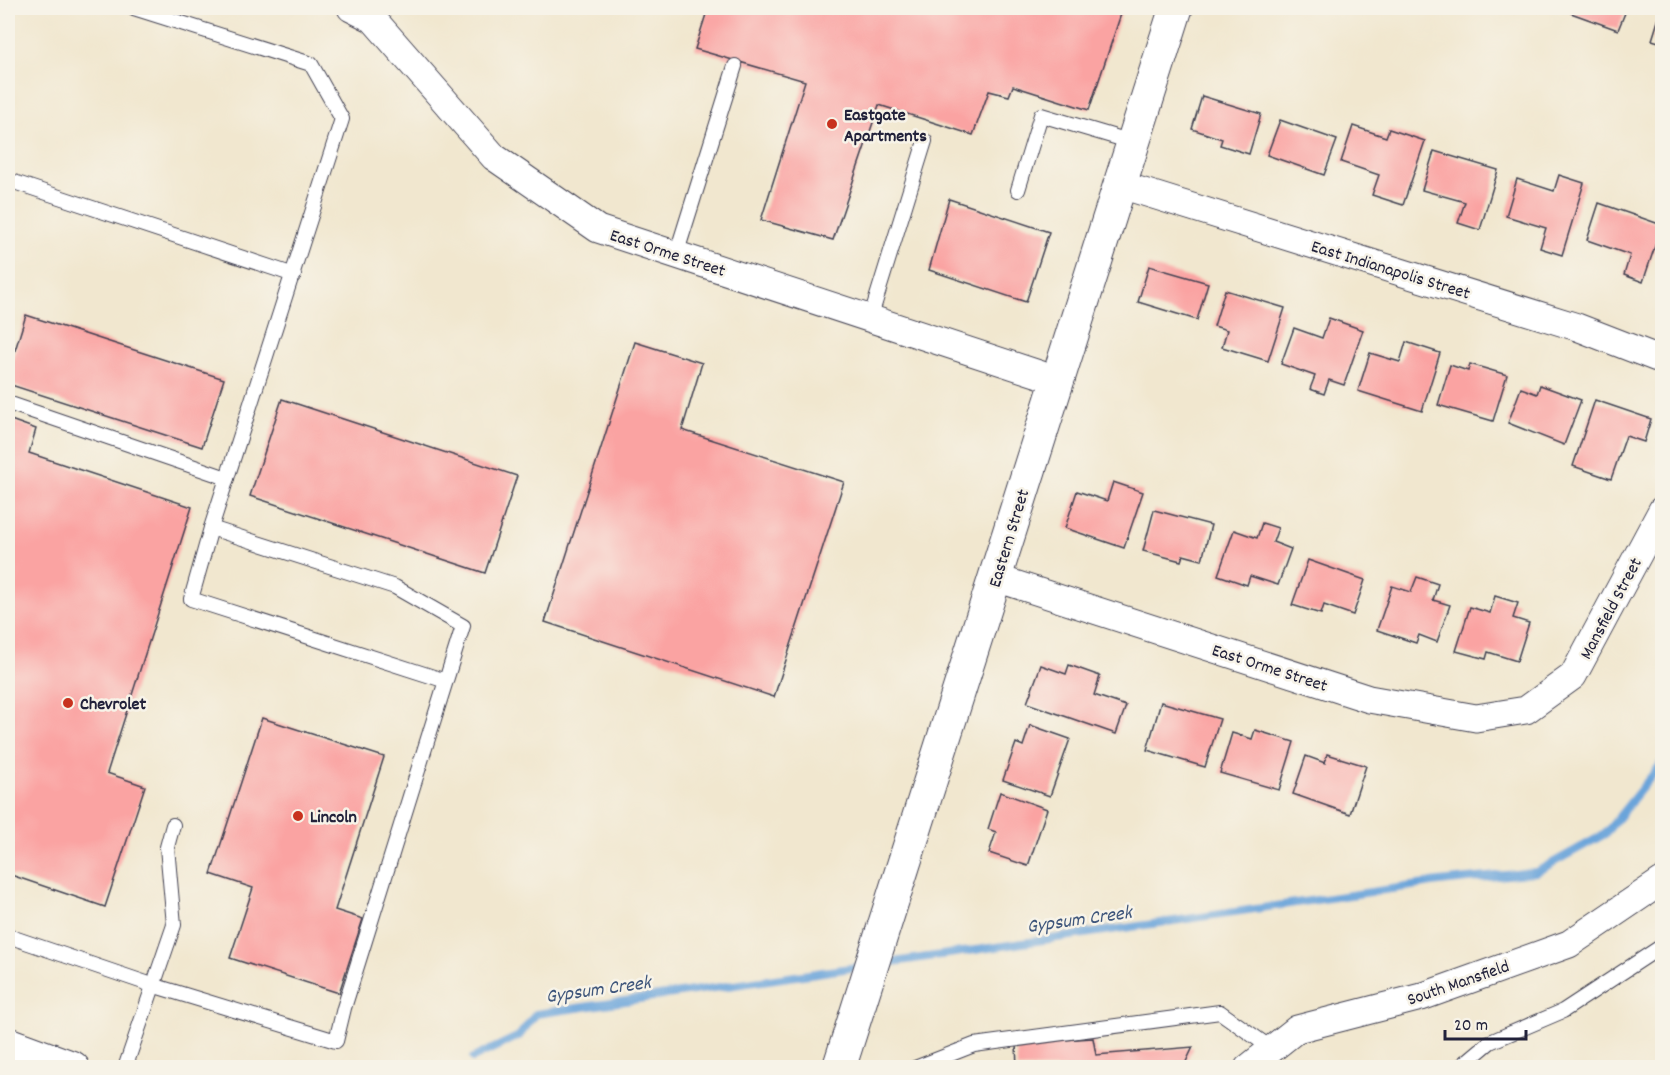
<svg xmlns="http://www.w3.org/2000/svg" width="1670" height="1075" font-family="Dekko,sans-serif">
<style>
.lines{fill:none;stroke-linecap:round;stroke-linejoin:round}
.stream{stroke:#6ba4da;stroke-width:8}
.building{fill:#faa3a2}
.service-casing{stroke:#414051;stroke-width:16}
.minor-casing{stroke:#414051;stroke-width:29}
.tertiary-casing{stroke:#414051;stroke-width:35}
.secondary-casing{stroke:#414051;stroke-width:35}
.service{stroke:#fff;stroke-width:14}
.minor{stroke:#fff;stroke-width:27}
.tertiary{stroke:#fff;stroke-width:33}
.secondary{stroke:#fff;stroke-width:33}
.poi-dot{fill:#c8321e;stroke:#f7f3e8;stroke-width:2}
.labels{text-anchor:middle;stroke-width:5;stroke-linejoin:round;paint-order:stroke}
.poi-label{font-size:18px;font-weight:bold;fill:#22223b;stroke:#f7f3e8;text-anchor:start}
.street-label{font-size:18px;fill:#22223b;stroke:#f7f3e8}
.water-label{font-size:20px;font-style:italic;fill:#3f567b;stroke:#f7f3e8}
</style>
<rect width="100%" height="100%" fill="#f7f3e8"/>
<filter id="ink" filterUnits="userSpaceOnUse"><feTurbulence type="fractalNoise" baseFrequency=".0167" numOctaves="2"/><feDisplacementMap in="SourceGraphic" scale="12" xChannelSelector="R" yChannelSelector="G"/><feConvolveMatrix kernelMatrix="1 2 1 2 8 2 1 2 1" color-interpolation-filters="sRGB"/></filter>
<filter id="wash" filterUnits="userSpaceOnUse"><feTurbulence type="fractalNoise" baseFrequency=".008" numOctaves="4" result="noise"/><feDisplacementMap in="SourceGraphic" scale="24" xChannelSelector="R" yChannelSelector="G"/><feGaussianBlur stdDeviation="1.35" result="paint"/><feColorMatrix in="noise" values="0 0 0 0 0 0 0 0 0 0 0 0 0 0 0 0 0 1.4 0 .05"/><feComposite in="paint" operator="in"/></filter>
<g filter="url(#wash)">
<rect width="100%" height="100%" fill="#f1e7cf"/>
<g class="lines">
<g class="stream">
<path d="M880,964L1439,882L1536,872L1605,834L1662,763"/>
<path d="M473,1058L519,1036L536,1014L864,966"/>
</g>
</g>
<g id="blocks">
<g class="building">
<path d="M708,8H1123L1089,110L1013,86L1009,96L989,91L973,135L879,105L833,240L761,220L805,81L695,49Z"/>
<path d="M1573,8H1627L1618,30L1571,13Z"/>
<path d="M1662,8V43L1652,40Z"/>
<path d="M1202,96L1261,114L1249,154L1220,145L1222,139L1192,129Z"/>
<path d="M1280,120L1337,140L1324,175L1267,155Z"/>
<path d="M1353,126L1386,137L1389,129L1425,141L1403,205L1372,195L1379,175L1341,162Z"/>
<path d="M1434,151L1498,170L1480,230L1458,223L1465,202L1422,190Z"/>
<path d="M1559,175L1584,183L1562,255L1540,248L1546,228L1506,216L1517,179L1554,191Z"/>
<path d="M949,199L1049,232L1026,302L929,270Z"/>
<path d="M1599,203L1662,225L1643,282L1624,275L1630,255L1587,240Z"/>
<path d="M1149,266L1208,283L1197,320L1138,302Z"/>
<path d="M1225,290L1285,308L1268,361L1222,347L1227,330L1214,326Z"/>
<path d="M26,315L224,379L202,447L8,384V373Z"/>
<path d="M1329,318L1363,330L1344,385L1329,380L1324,394L1310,389L1315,376L1281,364L1294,328L1322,338Z"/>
<path d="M635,342L702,363L682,430L844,482L774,697L545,622Z"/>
<path d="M1406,342L1440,353L1422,411L1358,391L1370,353L1400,362Z"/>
<path d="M1470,364L1507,375L1493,421L1438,405L1450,365L1468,371Z"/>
<path d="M1540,385L1581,400L1564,445L1508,423L1521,388L1537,394Z"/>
<path d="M282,399L517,476L485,573L250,496Z"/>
<path d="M1595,400L1651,419L1644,442L1626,436L1611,479L1573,466Z"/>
<path d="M8,419L36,429L29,453L192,507L107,773L145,786L105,907L8,874V659L12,643L8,642Z"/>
<path d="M1113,482L1143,492L1124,548L1065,528L1077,491L1107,501Z"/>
<path d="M1154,510L1211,525L1202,560L1183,555L1181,561L1143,551Z"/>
<path d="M1262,523L1278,528L1273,542L1291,549L1278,585L1250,576L1247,585L1218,575L1234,530L1257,538Z"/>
<path d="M1308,560L1365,580L1353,615L1324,605L1321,614L1292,605Z"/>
<path d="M1417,577L1438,584L1433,600L1450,605L1437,642L1419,635L1416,643L1377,630L1392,586L1411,592Z"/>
<path d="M1495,596L1518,603L1513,618L1529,623L1517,661L1488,652L1486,659L1456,651L1470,607L1490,613Z"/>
<path d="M1041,665L1066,674L1069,665L1100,676L1094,695L1126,706L1116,734L1027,703Z"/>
<path d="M1161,702L1220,719L1205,767L1147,750Z"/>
<path d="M262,718L384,757L335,910L363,919L339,993L230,958L253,888L211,874Z"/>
<path d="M1030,725L1070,739L1050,796L1003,780L1016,743L1023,746Z"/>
<path d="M1255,730L1294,742L1279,790L1220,773L1232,733L1252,739Z"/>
<path d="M1327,754L1366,766L1350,814L1293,794L1306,756L1325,763Z"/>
<path d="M1000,792L1047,809L1028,866L989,853L996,832L988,829Z"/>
<path d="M1093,1038L1096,1055L1193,1047L1183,1068H1017L1016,1043Z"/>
</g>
</g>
</g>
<g filter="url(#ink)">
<use href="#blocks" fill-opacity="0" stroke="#414051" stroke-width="1.5"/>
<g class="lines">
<defs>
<g id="service">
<path d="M134,8L311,64L342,119L211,528"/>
<path d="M8,180L294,275"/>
<path d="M1018,190L1041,115L1132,142"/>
<path d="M676,255L735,66"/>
<path d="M870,319L925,141"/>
<path d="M8,403L227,478"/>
<path d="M8,936L152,985L336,1041L344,1008L463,626L395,587L211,528L191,599L446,681"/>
<path d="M125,1068L174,925L167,847L173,825"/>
<path d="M915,1068L974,1045L1220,1012L1272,1049"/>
<path d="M1459,1068L1490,1042L1563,1011L1662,946"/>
</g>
<g id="minor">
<path d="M351,8L373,19L494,157L598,229L1057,380"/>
<path d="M1118,184L1577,327L1662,360"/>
<path d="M996,578L1369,699L1476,718L1526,710L1573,676L1662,510"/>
<path d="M1248,1068L1297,1029L1421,997L1569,944L1662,881"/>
</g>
<path id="tertiary" d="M839,1068L1176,8"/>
<path id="secondary" d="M8,1044L73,1068"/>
</defs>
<use href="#service" class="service-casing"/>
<use href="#minor" class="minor-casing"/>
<use href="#tertiary" class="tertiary-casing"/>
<use href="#secondary" class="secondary-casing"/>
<use href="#service" class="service"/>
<use href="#minor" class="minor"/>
<use href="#tertiary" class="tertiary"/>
<use href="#secondary" class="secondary"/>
</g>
</g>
<g class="poi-dot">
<circle cx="832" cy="124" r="6"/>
<circle cx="68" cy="703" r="6"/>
<circle cx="298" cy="816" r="6"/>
</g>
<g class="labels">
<g class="poi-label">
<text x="844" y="120">Eastgate<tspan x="844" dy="21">Apartments</tspan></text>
<text x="80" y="709">Chevrolet</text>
<text x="310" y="822">Lincoln</text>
</g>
<g class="street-label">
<text transform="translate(668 252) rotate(18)" y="6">East Orme Street</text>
<text transform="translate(1391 269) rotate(17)" y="6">East Indianapolis Street</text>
<text transform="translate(1008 538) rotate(-73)" y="6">Eastern Street</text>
<text transform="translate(1610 608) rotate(-62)" y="6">Mansfield Street</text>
<text transform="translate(1270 667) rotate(18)" y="6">East Orme Street</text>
<text transform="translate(1458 982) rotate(-19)" y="6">South Mansfield</text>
</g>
<g class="water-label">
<text transform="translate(1079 918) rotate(-8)" y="7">Gypsum Creek</text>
<text transform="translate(598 988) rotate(-8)" y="7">Gypsum Creek</text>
</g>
</g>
<rect width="1670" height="1075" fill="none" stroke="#f7f3e8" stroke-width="30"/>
<path d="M1445 1030v9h81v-9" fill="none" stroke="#22223b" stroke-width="3"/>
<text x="1454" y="1030" font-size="18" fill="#22223b" stroke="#f7f3e8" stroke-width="4.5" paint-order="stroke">20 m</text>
</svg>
